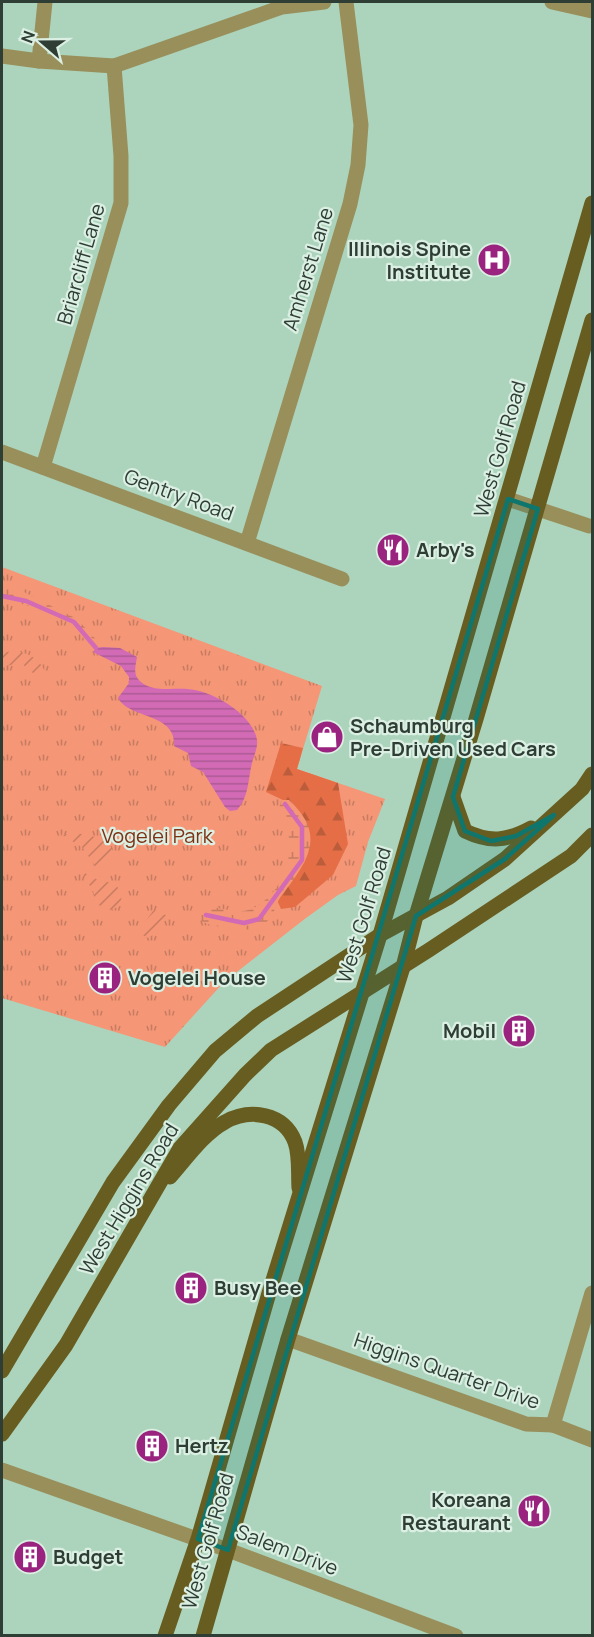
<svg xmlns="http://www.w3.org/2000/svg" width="594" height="1637" font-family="Manrope,sans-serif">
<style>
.grass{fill:url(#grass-tufts)}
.forest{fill:url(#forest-firs)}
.wetland{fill:url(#wetland-marsh)}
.garden{fill:url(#garden-furrows)}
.water{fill:url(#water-rules)}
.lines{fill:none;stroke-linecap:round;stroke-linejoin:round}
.stream{stroke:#d26ab5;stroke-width:4.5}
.minor{stroke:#988f5b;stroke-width:15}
.major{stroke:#685d21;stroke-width:15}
.marked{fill:#0f766e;fill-opacity:0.2;stroke:#0f766e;stroke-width:4.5;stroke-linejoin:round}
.labels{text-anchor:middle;stroke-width:4.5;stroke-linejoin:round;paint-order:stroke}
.poi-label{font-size:20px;font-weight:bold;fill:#2e3e35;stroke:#dbefe3;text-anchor:start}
.street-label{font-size:20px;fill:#2e3e35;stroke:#dbefe3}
.park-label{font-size:20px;fill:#7c3014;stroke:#dbefe3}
</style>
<defs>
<pattern id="grass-tufts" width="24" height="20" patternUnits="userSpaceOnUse" patternTransform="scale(1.5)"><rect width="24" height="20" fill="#f59676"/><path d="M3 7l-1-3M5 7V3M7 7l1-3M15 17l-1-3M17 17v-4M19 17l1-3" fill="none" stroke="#c77c62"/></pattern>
<pattern id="forest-firs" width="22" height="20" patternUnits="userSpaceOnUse" patternTransform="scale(1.5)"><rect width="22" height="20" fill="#e66e46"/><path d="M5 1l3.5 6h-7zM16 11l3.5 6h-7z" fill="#bb5c3b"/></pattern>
<pattern id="wetland-marsh" width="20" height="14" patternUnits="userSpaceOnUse" patternTransform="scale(1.5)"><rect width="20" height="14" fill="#f59676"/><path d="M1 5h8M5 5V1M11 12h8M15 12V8" fill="none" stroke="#c77c62"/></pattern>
<pattern id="garden-furrows" width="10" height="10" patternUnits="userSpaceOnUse" patternTransform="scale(1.5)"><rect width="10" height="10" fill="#f59676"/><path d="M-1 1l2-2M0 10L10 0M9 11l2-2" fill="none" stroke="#c77c62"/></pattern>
<pattern id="water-rules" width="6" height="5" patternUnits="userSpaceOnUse" patternTransform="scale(1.5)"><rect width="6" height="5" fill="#d26ab5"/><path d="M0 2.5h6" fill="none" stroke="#ab5994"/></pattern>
</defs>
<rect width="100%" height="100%" fill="#acd4bc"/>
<path class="grass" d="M2,567L322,686L297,769L385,799L368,842L356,886L338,895L306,918L224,982L165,1047L2,998Z"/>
<path class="forest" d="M281,743L303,748L297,769L338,783L348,844L333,875L295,907L281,909L276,898L305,861L287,802L266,792Z"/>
<g class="wetland">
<path d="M2,584L20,590L77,619L103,647L94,651L72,624L26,605L2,599Z"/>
<path d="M282,800H289C327,835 308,861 282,895C277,901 276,908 272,915C261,933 239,931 222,927C213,926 204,924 197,917L200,909C216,903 234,916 251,909C280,897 296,858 287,829C285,823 280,817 277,813Z"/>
</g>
<g class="garden">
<path d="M7,652C25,651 36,655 45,671L33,673L21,663L5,666L2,669V654Z"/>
<path d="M61,834H87L109,843L114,853L102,871L97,869L83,848Z"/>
<path d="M81,871L96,879L115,884L122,893L120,906L111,910L96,904L93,891Z"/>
<path d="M154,910L168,916L156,933L148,938L141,934L144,923Z"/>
</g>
<path class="water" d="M103,647L120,648L137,657C136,664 133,672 138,679C149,693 172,688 187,689C211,690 253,714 257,740C258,748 254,755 252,763C248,779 249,797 237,810L230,811L225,807L203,772L191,766L188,753L174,746C177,713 129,719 118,698L129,683V677L121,666L93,652L96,648Z"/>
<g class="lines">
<g class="stream">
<path d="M2,596L26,601L74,622L96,648"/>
<path d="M206,915L244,923L259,919L302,860V827L285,804"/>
</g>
<g class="minor">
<path d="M552,2L592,11"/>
<path d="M2,56L39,61L114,66L282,7L324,2"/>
<path d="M39,61L45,2"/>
<path d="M2,452L342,579"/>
<path d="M43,467L121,203V156L114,66"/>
<path d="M508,499L589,526"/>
<path d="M247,543L350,204L358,165L361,125L346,2"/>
<path d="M288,1339L526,1424L553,1425L592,1440"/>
<path d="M553,1425L592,1293"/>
<path d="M2,1470L228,1550L456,1636"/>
</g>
<g class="major">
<path d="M453,797L465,831C490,843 507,841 531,828"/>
<path d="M170,1177C186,1159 204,1133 225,1122C250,1108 284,1113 295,1142C300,1156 298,1173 299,1188"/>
<path d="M2,1371L113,1182L169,1105L215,1051L257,1016L380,935L448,898L505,859L582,789L592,774"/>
<path d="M2,1434L66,1345L180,1148L245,1075L271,1050L429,950L571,856L592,835"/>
<path d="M165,1636L198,1539L269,1293L380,935L592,203"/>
<path d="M203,1636L288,1339L403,967L416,916L476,719L592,320"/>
</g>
</g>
<path class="marked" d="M508,499L538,509L453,797L465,831L491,841L516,836L554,815L505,859L416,916L228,1550L198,1539Z"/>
<defs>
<symbol id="hospital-disc" viewBox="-11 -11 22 22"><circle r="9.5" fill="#99237e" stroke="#dbefe3"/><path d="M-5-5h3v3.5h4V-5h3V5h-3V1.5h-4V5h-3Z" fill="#fff"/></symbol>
<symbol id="restaurant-disc" viewBox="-11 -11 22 22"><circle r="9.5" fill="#99237e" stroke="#dbefe3"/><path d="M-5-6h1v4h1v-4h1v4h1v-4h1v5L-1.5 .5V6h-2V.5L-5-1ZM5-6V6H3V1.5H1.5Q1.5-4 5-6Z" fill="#fff"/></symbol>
<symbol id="shop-disc" viewBox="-11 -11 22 22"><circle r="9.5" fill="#99237e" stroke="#dbefe3"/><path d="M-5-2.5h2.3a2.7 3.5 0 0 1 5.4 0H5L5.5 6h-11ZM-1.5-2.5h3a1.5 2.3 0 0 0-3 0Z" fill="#fff"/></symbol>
<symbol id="building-disc" viewBox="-11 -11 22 22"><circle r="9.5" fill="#99237e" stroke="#dbefe3"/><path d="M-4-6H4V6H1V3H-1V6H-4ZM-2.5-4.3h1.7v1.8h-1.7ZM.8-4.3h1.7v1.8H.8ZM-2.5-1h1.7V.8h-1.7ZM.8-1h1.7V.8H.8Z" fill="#fff"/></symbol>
</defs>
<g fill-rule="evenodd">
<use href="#hospital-disc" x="475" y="241" width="38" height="38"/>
<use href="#restaurant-disc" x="374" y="531" width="38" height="38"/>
<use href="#shop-disc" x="308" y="718" width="38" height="38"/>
<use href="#building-disc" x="86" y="959" width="38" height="38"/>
<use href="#building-disc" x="500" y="1012" width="38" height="38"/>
<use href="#building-disc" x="172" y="1269" width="38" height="38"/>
<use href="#building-disc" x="133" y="1427" width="38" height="38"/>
<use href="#restaurant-disc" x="515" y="1492" width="38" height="38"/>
<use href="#building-disc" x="11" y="1538" width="38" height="38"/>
</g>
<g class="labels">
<g class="poi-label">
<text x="471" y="256" text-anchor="end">Illinois Spine<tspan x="471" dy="23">Institute</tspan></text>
<text x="416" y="557">Arby's</text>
<text x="350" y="733">Schaumburg<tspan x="350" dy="23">Pre-Driven Used Cars</tspan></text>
<text x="128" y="985">Vogelei House</text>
<text x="496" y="1038" text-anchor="end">Mobil</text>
<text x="214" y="1295">Busy Bee</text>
<text x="175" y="1453">Hertz</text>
<text x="511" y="1507" text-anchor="end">Koreana<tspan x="511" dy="23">Restaurant</tspan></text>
<text x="53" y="1564">Budget</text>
</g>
<g class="street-label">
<text transform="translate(81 264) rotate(-74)" y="7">Briarcliff Lane</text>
<text transform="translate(308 269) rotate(-73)" y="7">Amherst Lane</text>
<text transform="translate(500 449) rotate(-74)" y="7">West Golf Road</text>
<text transform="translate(179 495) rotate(20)" y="7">Gentry Road</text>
<text transform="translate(364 915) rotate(-73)" y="7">West Golf Road</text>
<text transform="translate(129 1199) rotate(-59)" y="7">West Higgins Road</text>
<text transform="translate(447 1371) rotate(19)" y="7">Higgins Quarter Drive</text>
<text transform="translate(208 1541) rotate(-74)" y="7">West Golf Road</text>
<text transform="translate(287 1550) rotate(21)" y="7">Salem Drive</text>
</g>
<g class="park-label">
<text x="157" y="843">Vogelei Park</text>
</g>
</g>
<rect width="594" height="1637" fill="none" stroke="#2e3e35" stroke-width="6"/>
<g transform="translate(42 42) rotate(290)" stroke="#dbefe3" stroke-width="4.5" paint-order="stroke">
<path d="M0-4.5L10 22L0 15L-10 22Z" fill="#2e3e35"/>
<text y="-9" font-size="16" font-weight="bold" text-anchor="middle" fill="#2e3e35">N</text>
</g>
</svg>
